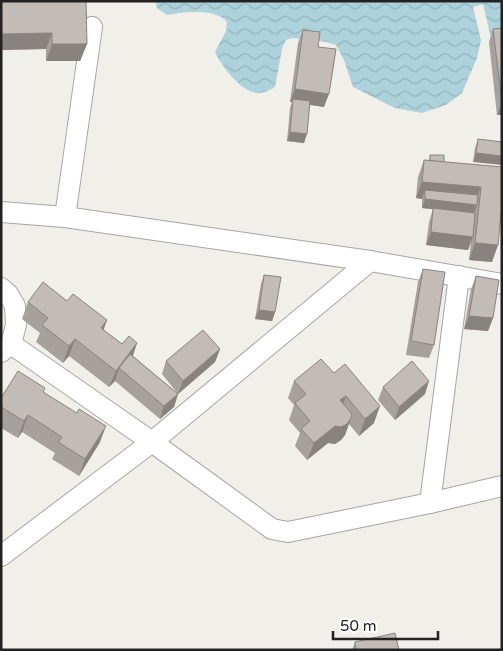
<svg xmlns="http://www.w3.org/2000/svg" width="503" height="651" font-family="'Varela Round',sans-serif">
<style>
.water{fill:url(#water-waves)}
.pier{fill:#f1efe9}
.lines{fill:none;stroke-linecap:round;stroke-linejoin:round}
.minor-casing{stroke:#a6a6a6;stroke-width:22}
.minor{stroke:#fff;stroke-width:20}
.wall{fill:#a7a19d}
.shaded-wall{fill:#88837f}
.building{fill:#c2bbb6;stroke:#88837f}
</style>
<defs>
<pattern id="water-waves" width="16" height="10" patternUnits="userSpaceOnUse" patternTransform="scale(1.25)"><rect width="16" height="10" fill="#add2dc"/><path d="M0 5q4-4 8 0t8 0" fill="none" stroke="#95b4bc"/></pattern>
</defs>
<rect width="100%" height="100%" fill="#f1efe9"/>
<path class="water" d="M155,1H502V35L481,40L477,58L462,93L446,105L422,113L395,108L353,87L344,60L336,45L327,42L292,38L286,40L282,49L275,87C270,90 263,94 256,93C241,91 221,66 215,52L226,31L227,22C216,8 183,12 167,15L157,8Z"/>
<path class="pier" d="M483,4L491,38L481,40L473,7Z"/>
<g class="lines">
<defs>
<g id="minor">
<path d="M1,212L65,217L370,261"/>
<path d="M65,217L92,27"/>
<path d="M502,284L370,261L152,442L272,529L288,532L430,503L502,486"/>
<path d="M1,288L8,294L15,306L16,325L11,344L1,352"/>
<path d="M430,503L459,276"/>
<path d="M1,556L152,442L11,344"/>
</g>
</defs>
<use href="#minor" class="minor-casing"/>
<use href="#minor" class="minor"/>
</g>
<g class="wall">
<path d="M1,1L87,44L80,61H46V49L1,50Z"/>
<path d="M502,28V115H497L489,42L493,29Z"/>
<path d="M303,30L318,47L324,107L310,105L304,143L287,141L290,108L292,102H290L298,43Z"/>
<path d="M478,139L502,142L473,162L475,148Z"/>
<path d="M430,155L444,162L502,167L492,262L469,260L471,242L468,250L426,245L429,222L433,209L422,208V199L416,198L418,177L424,160L429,161Z"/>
<path d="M423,269L434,345L429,358L406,355L418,282Z"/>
<path d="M264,275L275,312L272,321L255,319L261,284Z"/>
<path d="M476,276L493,318L488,331L464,329L471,289Z"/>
<path d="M67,301L107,320L103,330L122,344L137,343L133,356L178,394L174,407L160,419L115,381L109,387L69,356L63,363L36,342L40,333L22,319L28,302Z"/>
<path d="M220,349L215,362L178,394L162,374L166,361Z"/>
<path d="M334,373L374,423L359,436L349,424L345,435L341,440L335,444L328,443L307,460L295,446L300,433L289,420L294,405L288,398L294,381Z"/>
<path d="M383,387L425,394L395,420L378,400Z"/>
<path d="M44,392L100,442L79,476L52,459L55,453L22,432L18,438L1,428V398Z"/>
<path d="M355,642L399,650H352Z"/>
</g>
<g class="shaded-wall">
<path d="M52,33L46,49L1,50V34Z"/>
<path d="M52,44H87L80,61H46Z"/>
<path d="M295,89L329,94L324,107L293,102V99L292,102H290Z"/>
<path d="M502,102V115H497Z"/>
<path d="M290,132L307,134L304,143L287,141Z"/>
<path d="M476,153L502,156V165L473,162Z"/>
<path d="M422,182L481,187L474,204L425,190L422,199L416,198Z"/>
<path d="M425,199L477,205L474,214L422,208Z"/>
<path d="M431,232L473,237L468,250L426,245Z"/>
<path d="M475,243L498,245L492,262L469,260Z"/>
<path d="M259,310L275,312L272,321L255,319Z"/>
<path d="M469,316L493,318L488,331L464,329Z"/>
<path d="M107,320L101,337V328Z"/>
<path d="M75,339L69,356L63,363L69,346Z"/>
<path d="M137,343L131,360L119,368L115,381L109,387L116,371Z"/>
<path d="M220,349L215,362L178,394L183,381Z"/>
<path d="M429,381L425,394L395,420L399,407Z"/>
<path d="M178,394L174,407L160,419L164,406Z"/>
<path d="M346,396L340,413V400Z"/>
<path d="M380,406L374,423L359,436L365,419Z"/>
<path d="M28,415L22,432L18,438L24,421Z"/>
<path d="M351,418L345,435L341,440L335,444L328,443L307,460L314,443L335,426Z"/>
<path d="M106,426L100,442L79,476L85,459Z"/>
</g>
<g class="building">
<path d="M1,1H86L87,44H52V33L1,34Z"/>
<path d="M502,28V102L493,29Z"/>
<path d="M303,30L320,32L318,47L336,49L329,94L295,89Z"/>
<path d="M293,99L310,101L307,134L290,132Z"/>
<path d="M478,139L502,142V156L476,153Z"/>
<path d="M430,155H444V162L430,161Z"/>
<path d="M424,160L502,167V204L498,245L475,243L481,187L422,182Z"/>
<path d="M425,190L478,195L477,205L425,199Z"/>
<path d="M433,208L475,213L473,237L431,232Z"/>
<path d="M423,269L445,272L434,345L411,341Z"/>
<path d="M264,275L281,277L275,312L259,310Z"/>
<path d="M476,276L499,280L493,318L469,316Z"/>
<path d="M43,282L67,301L73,294L107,320L101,328L122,344L129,336L137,343L116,371L75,339L69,346L42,325L48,318L28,302Z"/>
<path d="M203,330L220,349L183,381L166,361Z"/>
<path d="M130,354L178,394L164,406L119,368Z"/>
<path d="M321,359L334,373L345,364L380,406L365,419L346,396L340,400L352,414L351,418L347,424L341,427L335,426L314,443L301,429L310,421L295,403L306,394L294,381Z"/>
<path d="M412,361L429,381L399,407L383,387Z"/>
<path d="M18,371L45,388L43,392L77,413L79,409L106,426L85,459L58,442L62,437L28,415L24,421L1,407V398Z"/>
<path d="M395,633L399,650H356L355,642Z"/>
</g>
<rect width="503" height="651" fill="none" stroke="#222222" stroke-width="5"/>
<path d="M333 631v8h105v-8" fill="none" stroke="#222222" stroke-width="2.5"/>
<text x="340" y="631" font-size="15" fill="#222222" stroke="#ffffff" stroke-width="4" paint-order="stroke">50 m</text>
</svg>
